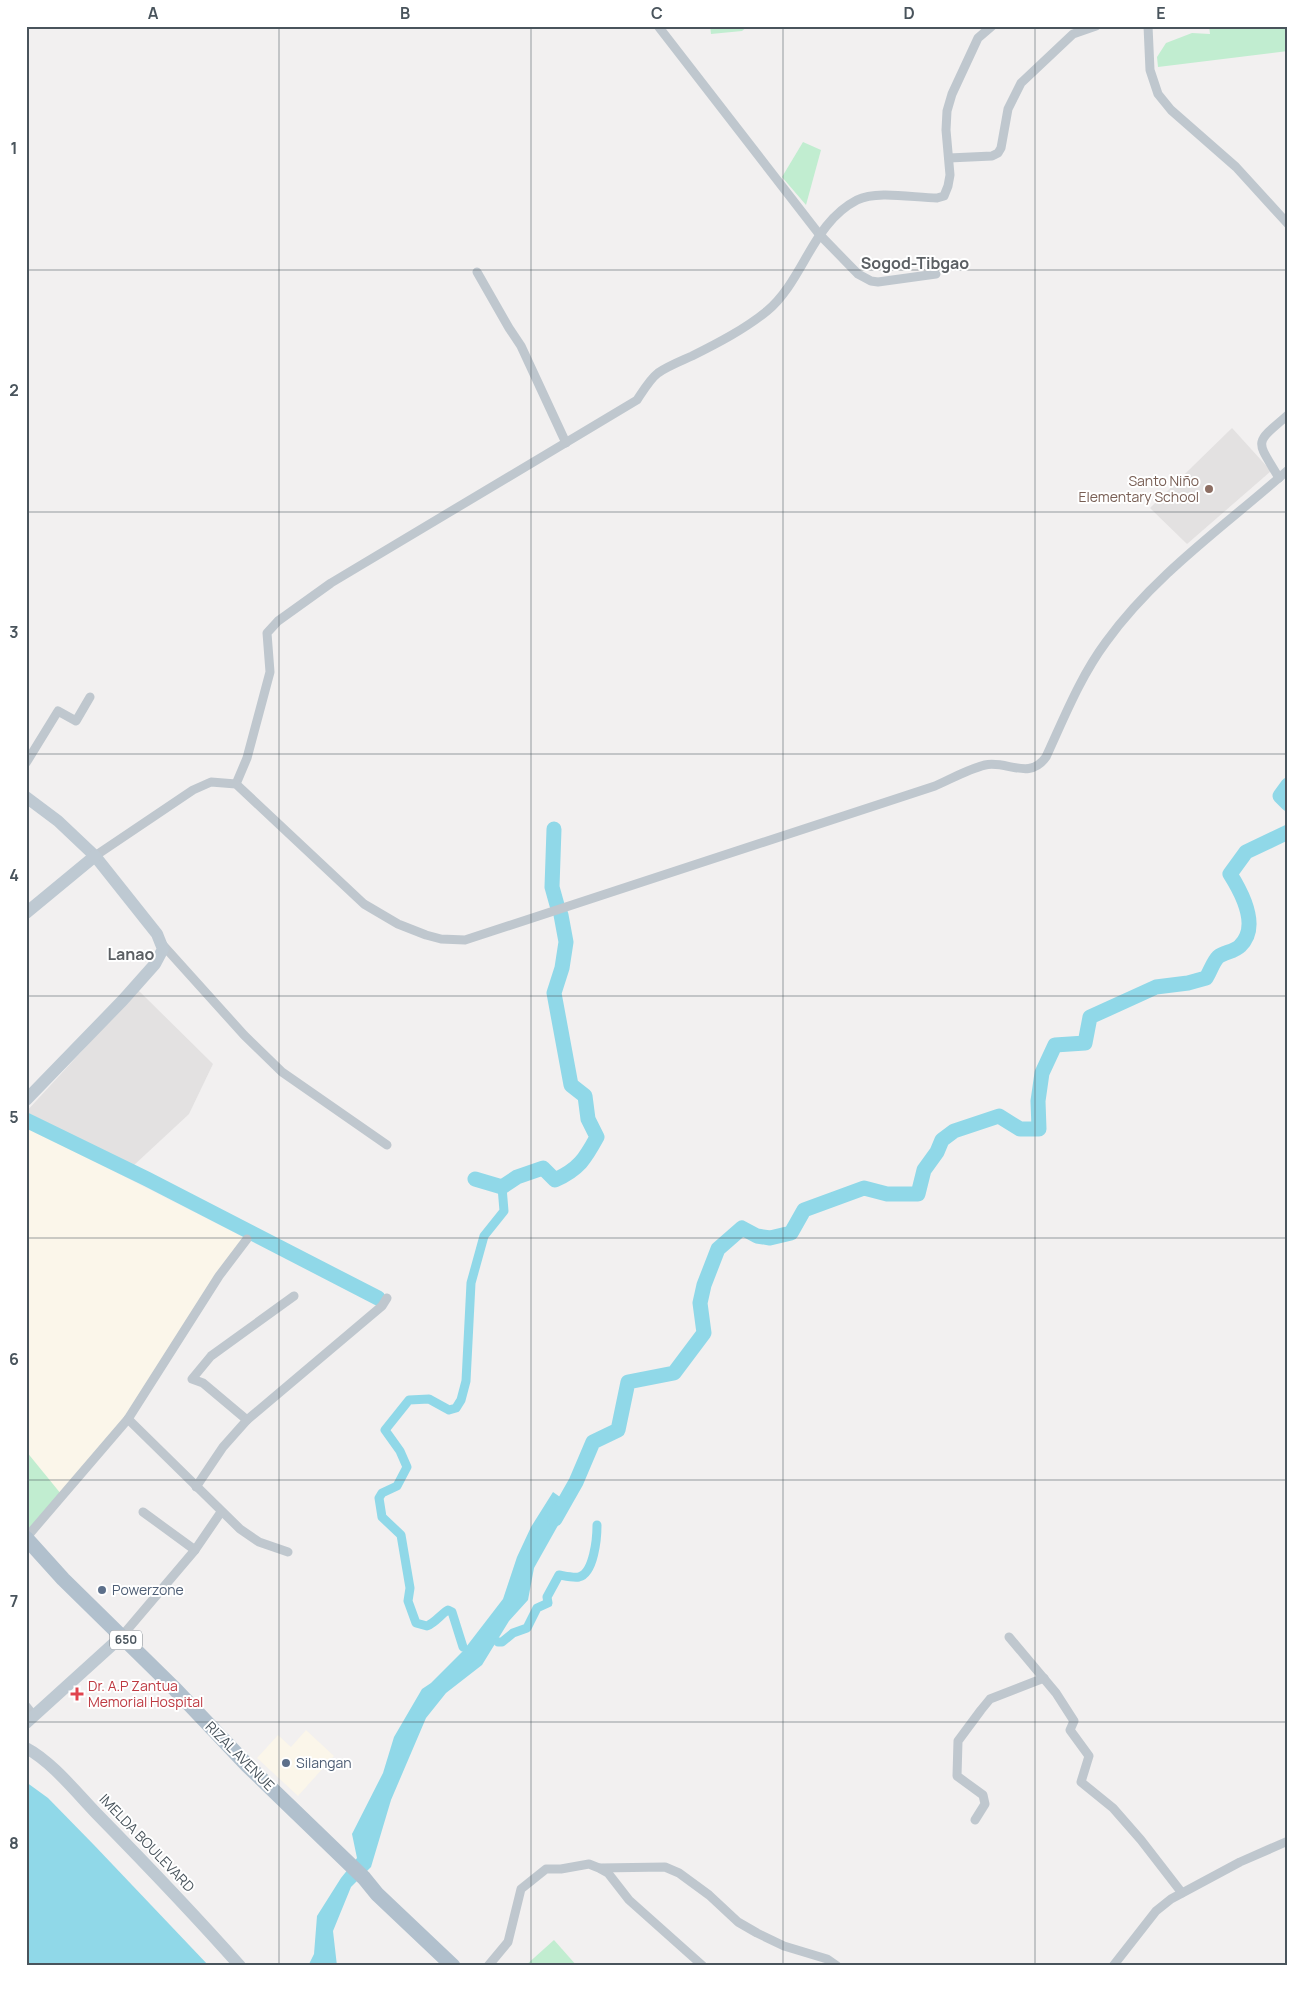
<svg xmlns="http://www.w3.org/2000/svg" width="1314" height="1992" font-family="Manrope,sans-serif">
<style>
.commercial{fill:#fbf6ea}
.education{fill:#e3e1e1}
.green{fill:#c1edd0}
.water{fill:#90d8e8}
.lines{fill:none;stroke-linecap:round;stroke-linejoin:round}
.canal{stroke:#90d8e8;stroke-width:9}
.river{stroke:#90d8e8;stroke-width:15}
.street{stroke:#bfc7ce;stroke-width:9}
.secondary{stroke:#bec9d2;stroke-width:12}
.primary{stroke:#b1c0cd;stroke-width:15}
.grid{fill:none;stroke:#49545c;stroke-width:1;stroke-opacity:0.55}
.education-dot{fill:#8d6e63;stroke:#fff;stroke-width:2}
.service-dot{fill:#5c6f8a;stroke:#fff;stroke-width:2}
.health-dot{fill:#e0444e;stroke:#fff;stroke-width:2}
.labels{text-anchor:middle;stroke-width:4;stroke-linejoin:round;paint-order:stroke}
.shield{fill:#fff;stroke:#80878d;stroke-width:1}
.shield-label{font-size:12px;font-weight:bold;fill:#49545c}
.education-label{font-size:14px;fill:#785e54;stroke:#fff;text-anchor:end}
.service-label{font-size:14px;fill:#4e5e75;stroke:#fff;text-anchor:start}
.health-label{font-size:14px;fill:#be3a42;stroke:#fff;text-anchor:start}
.street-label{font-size:14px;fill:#49545c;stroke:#fff}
.quarter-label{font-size:16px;font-weight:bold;fill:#5c6064;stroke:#fff}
.neatline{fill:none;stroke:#49545c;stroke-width:2}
.grid-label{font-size:16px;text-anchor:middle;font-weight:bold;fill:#49545c}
</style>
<rect width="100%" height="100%" fill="#f2f0f0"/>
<g class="commercial">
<path d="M26,1127L245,1238L126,1415L61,1494L26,1525Z"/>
<path d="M306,1730L334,1756L298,1796L257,1758L278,1735L291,1747Z"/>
</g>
<g class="education">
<path d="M1232,428L1271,471L1187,544L1150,508Z"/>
<path d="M138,990L213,1064L189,1114L133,1166L26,1112Z"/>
</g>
<g class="green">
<path d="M710,26H748L742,31L711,34Z"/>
<path d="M1209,26H1288V51L1158,67L1157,57L1166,43L1192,33L1210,34Z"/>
<path d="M803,142L821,150L806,205L782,177Z"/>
<path d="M26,1451L61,1494L30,1529L26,1525Z"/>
<path d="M554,1940L577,1966H525Z"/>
</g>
<g class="water">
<path d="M553,1492L570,1504L534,1568L528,1600L509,1621L482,1665L446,1693L426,1718L391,1800L371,1867L351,1887L333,1931L337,1966H308L314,1954L317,1916L341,1878L357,1858L352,1834L383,1773L394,1737L422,1689L431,1683L463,1651L503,1599L517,1557L531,1527Z"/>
<path d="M26,1782L48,1798L94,1845L209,1966H26Z"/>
</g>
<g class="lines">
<g class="canal">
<path d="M498,1642H502L513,1633L527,1628L537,1608L548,1603L547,1597L559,1575C565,1576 573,1578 579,1577C594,1573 597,1538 597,1525"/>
<path d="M463,1647L452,1612L448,1610C440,1615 436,1622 427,1626L416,1623L408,1601L410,1588L401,1535L382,1517L379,1498L382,1493L397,1486L407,1467L400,1451L385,1430L409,1400L429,1399L449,1410L456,1408L461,1400L466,1381L471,1283L484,1236L504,1211L502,1187"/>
</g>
<g class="river">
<path d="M1288,785L1280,796L1288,804"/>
<path d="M554,829L552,887L557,905"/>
<path d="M26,1120L147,1179L378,1298"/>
<path d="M475,1179L502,1187L517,1177L543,1168L555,1180C579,1169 585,1159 597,1137L588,1119L585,1096L571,1085L554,993L562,968L566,942L561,915"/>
<path d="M555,1519L576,1482L593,1442L618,1430L628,1382L674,1373L704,1333L700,1303L704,1285L718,1249L742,1228L757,1236L770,1238L791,1233L804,1210L864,1188L887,1194H918L924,1170L937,1152L942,1140L954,1131L999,1116L1020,1129H1039L1038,1101L1042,1073L1055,1045L1085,1043L1090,1017L1156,987L1188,983L1206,978C1210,972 1213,962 1218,957C1224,952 1234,952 1240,946C1260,927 1242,893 1230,874L1246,852L1288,832"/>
</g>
<g class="street">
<path d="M658,26L819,234L858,274L871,281L878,282L936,274"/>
<path d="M1148,26L1150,70L1158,94L1171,110L1236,167L1288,224"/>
<path d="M949,158L992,156L998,153L1001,148L1008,109L1021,83L1073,34L1096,26"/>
<path d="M477,272L509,328L521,346L566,443"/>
<path d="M1279,478C1256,439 1253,445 1288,415"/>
<path d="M26,763L58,711L76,721L90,697"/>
<path d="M236,784L247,758L270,672L267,633L278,621L331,583L637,400C643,391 650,379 658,373C668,366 681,361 692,356C718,343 745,329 767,311C804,280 812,223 857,200C877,190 915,198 937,198L944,196L948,186L950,175L946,130L947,111L952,94L978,38L992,26"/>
<path d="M95,856L193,790L211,782L236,784L364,904L398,924L426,935L441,939L465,940L935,786C951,779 968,769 985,765C1007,760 1029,781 1046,757C1064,718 1080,677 1106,642C1155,574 1226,525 1288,470"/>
<path d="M162,944L244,1035L282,1072L387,1145"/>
<path d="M128,1419L240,1529L259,1542L288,1552"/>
<path d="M247,1420L203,1383L192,1379L211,1356L294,1296"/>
<path d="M196,1487L223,1447L247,1420L382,1306L387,1298"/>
<path d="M143,1512L195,1550"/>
<path d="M26,1538L128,1419L219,1276L247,1239"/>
<path d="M122,1636L195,1550L221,1512"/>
<path d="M1009,1637L1056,1693L1074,1721L1070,1730L1089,1756L1081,1782L1113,1808L1141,1840L1182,1893"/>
<path d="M26,1706L34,1716"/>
<path d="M975,1820L985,1804L983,1795L957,1776L958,1741L981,1710L990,1699L1044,1678"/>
<path d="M600,1868L665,1867L679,1873L709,1895L738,1922L757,1933L784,1946L827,1959L837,1966"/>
<path d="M488,1966L508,1942L521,1889L546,1869H561L589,1864L599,1868L608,1873L629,1900L703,1966"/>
<path d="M1113,1966L1156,1911L1171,1899L1240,1862L1288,1841"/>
</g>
<g class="secondary">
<path d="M26,797L58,821L95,856L157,934L163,949L155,964L123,1000L26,1100"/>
<path d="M26,913L95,856"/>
<path d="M26,1723L122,1636"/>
<path d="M26,1748C51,1761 76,1792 96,1813C145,1863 193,1913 240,1966"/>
</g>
<path class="primary" d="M26,1538L63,1579L173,1687L247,1765L364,1878L377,1894L453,1966"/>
</g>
<path class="grid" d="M279,26V1966M531,26V1966M783,26V1966M1035,26V1966M26,270H1288M26,512H1288M26,754H1288M26,996H1288M26,1238H1288M26,1480H1288M26,1722H1288"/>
<circle class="education-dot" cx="1209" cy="489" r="5"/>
<g class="service-dot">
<circle cx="102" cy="1590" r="5"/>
<circle cx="286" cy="1763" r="5"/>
</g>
<path class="health-dot" d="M74.5 1686.5h5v5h5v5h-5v5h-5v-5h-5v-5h5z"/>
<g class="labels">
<rect class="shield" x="110" y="1630.5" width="32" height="19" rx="4"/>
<g class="shield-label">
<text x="126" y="1644">650</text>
</g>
<g class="education-label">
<text x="1199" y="486">Santo Niño<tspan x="1199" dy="16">Elementary School</tspan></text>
</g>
<g class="service-label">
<text x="112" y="1595">Powerzone</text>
<text x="296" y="1768">Silangan</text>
</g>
<g class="health-label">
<text x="88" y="1691">Dr. A.P Zantua<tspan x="88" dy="16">Memorial Hospital</tspan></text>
</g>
<g class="street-label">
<text transform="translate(240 1756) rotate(45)" y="5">RIZAL AVENUE</text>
<text transform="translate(147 1843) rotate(46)" y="5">IMELDA BOULEVARD</text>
</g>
<g class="quarter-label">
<text x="915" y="269">Sogod-Tibgao</text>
<text x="131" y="960">Lanao</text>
</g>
</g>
<rect width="1314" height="1992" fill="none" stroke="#ffffff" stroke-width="55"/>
<rect x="28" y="28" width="1258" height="1936" class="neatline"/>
<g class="grid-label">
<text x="153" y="19">A</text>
<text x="405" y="19">B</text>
<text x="657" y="19">C</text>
<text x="909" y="19">D</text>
<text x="1161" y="19">E</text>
<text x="14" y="154">1</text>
<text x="14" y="396">2</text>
<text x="14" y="638">3</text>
<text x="14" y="881">4</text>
<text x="14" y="1123">5</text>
<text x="14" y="1365">6</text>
<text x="14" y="1607">7</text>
<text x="14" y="1849">8</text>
</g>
</svg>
